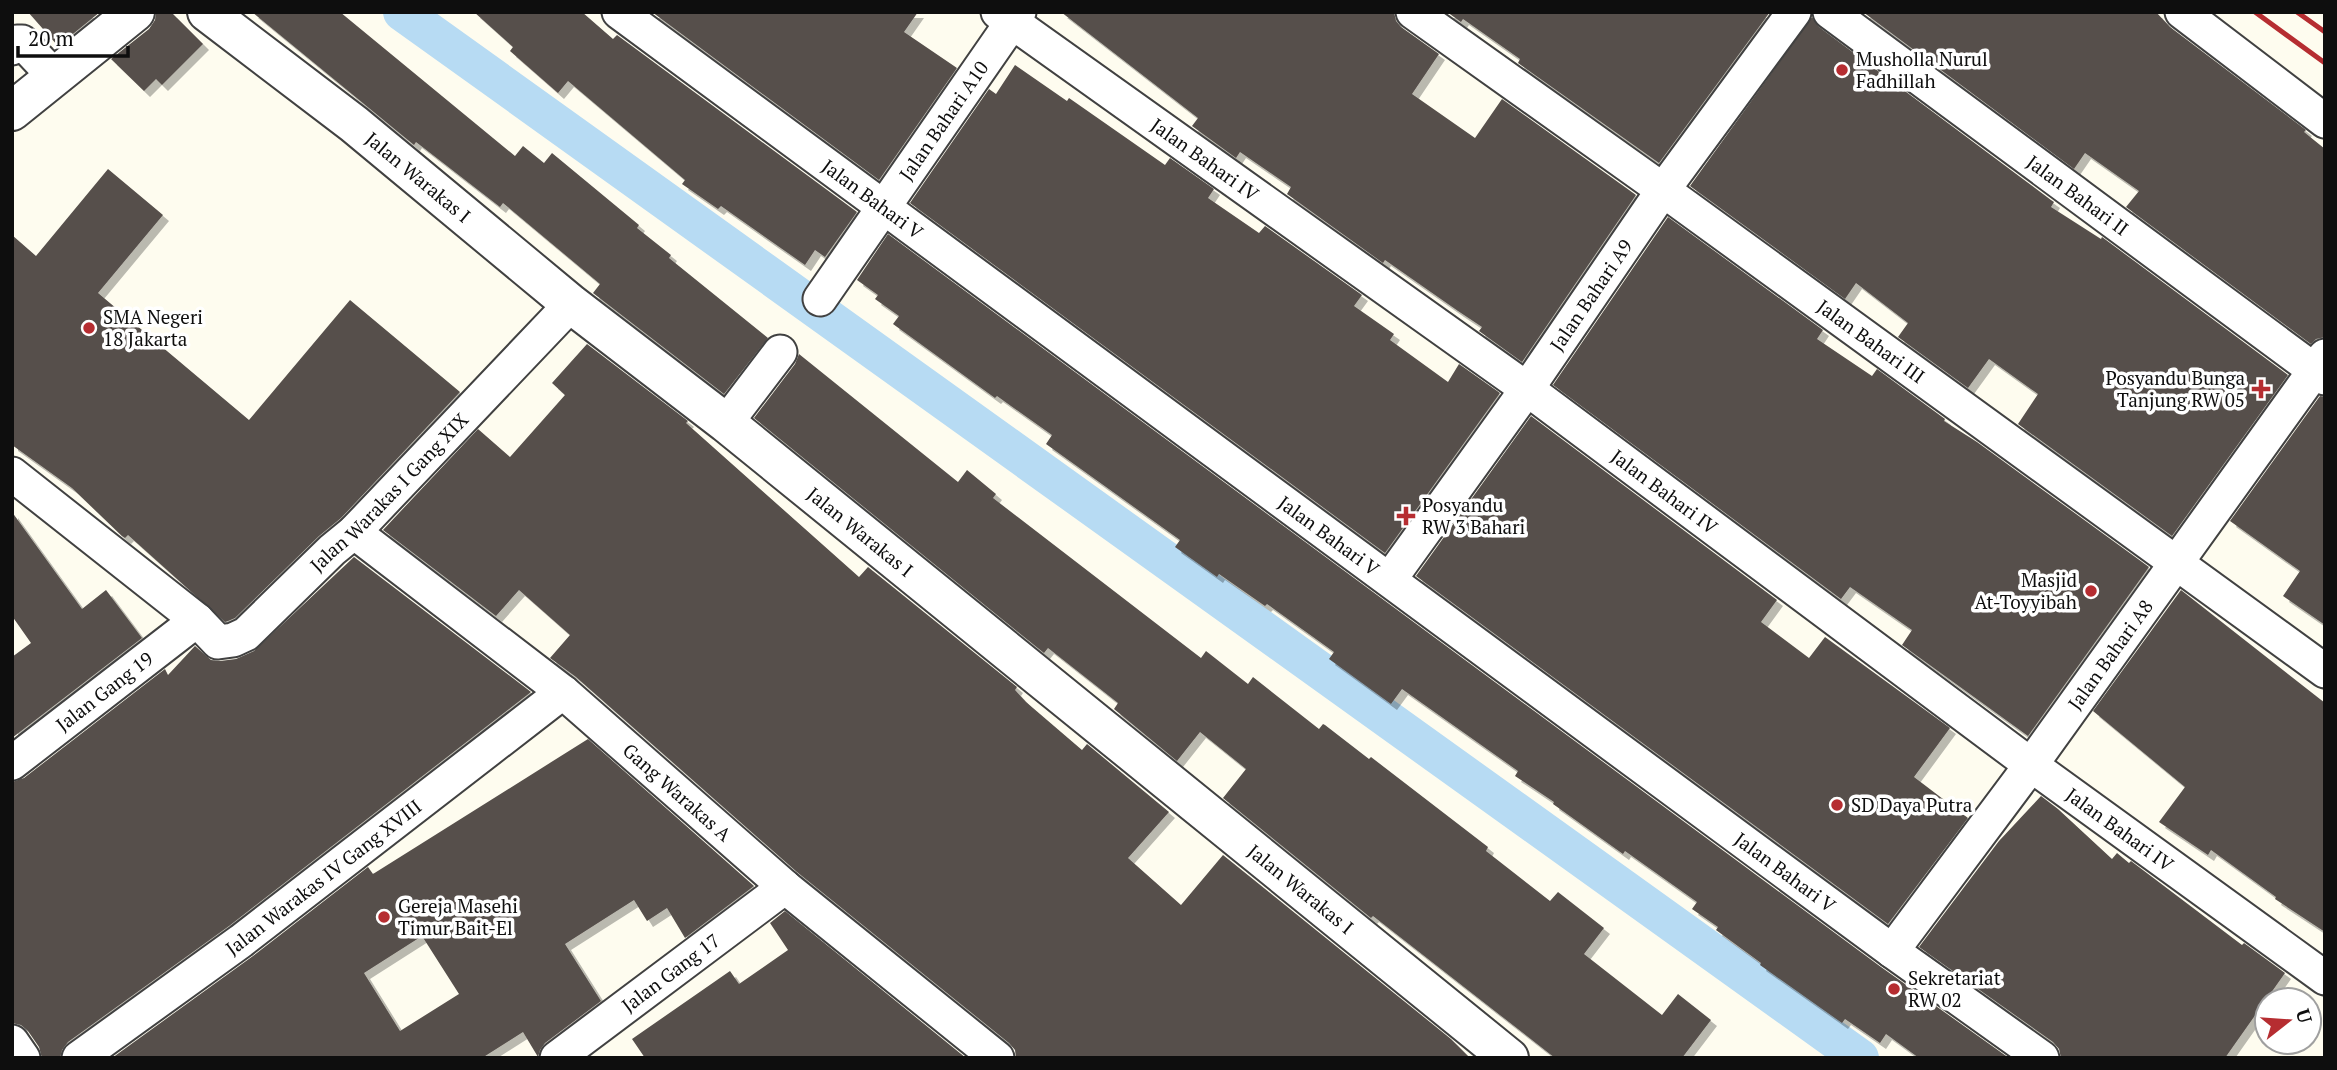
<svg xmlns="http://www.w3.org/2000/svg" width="2337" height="1070" font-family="'PT Serif',serif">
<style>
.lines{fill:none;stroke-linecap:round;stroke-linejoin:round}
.canal{stroke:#b7dbf3;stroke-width:38}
.building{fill:#564f4b;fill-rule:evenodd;filter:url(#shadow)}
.minor-casing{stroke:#414141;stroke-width:37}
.tertiary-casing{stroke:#414141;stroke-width:42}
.minor{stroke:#fff;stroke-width:33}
.tertiary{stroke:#fff;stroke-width:38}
.rail{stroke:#b62d31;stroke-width:5}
.poi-dot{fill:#b62d31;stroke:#fff;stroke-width:2.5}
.labels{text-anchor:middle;stroke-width:7;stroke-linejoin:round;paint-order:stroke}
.poi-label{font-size:19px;fill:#0e0e0e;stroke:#fff;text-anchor:start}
.street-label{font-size:19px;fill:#0e0e0e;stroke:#fff}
</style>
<defs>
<filter id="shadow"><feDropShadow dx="6" dy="6" stdDeviation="0" flood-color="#0004"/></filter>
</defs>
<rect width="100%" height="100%" fill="#fefcef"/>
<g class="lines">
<path class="canal" d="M402,12L1860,1058"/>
</g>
<g class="building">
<path d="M28,12H100L58,46Z"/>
<path d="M156,12H171L203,44L162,85L156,79L144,91L111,59L149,29L155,20Z"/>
<path d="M252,12H340L515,156L523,146L544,163L552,153L639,225L637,228L671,255L669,258L768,338L724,394L593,293L600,284L503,203L500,207L416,142L414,145Z"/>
<path d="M474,12H582L613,39L617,35L857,212L825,257L815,250L805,265L721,206L718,209L682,184L685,180L568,81L558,93L510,51L513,47Z"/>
<path d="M652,12H918L904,32L957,68L879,180Z"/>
<path d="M1061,12H1394L1396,21L1401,27L1439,54L1412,94L1475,138L1502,99L1636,195L1522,362L1479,331L1482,327L1458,311L1385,260L1383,263L1287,194L1291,187L1240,152L1236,158L1192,126L1198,118Z"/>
<path d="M1447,12H1770L1659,163L1518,63L1520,59L1463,19L1461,22Z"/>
<path d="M1863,12H2156L2170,27L2306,130L2304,132L2325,149V337L2316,339L2311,344L2126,207L2139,191L2085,153L2074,169Z"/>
<path d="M1812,17L1819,27L2051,200L2054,202L2051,207L2101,239L2102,237L2288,375L2172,536L2018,424L2038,394L1989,359L1968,388L1898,337L1908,323L1856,283L1845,299L1690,186Z"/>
<path d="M1015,65L1067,101L1069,98L1165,165L1170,158L1214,189L1208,198L1259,233L1265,226L1362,295L1354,306L1394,334L1390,340L1448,382L1459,364L1500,393L1385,553L910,203L989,89L996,94Z"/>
<path d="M108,169L163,215L98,293L249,420L350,300L460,392L341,518L319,536L235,618L228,621L225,622L128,535L125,538L122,536L72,488L12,445V235L36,256Z"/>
<path d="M1668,217L1823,330L1817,339L1872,376L1877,369L1945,419L1944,421L1977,442L2149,567L2028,736L1902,645L1912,630L1850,587L1841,599L1553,385Z"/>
<path d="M888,234L1881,967L2009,1058H1919L1886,1034L1880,1043L1845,1019L1842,1023L1760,965L1761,963L1716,930L1718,927L1692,909L1697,902L1625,851L1623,854L1553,804L1554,802L1515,776L1518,771L1402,689L1391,704L1329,659L1334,652L1267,604L1265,606L1219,574L1217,577L1175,547L1180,540L1046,444L1052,435L997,396L995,398L893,324L899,316L875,299L878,295L857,280Z"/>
<path d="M587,344L688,421L686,423L859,577L868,567L1017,687L1015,690L1026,702L1082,750L1087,744L1169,812L1128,858L1181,905L1223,855L1451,1039L1470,1058H1016L1015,1050L1009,1043L797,872L576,677L550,658L570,635L519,590L496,616L383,530L478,429L510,457L565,395L552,383Z"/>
<path d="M799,354L958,482L967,470L996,494L993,498L1201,658L1206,651L1248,684L1253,677L1319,729L1323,724L1325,725L1369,759L1371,757L1488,847L1486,851L1550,901L1558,892L1604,928L1584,954L1662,1015L1678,994L1711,1020L1682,1058H1555L1373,916L1371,918L1223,798L1246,769L1200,732L1177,761L1114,709L1118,703L1048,648L1044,653L754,418L795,364Z"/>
<path d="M2320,396L2325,397V625L2283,596L2300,571L2230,521Z"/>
<path d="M1531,416L1777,600L1761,622L1809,658L1825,637L1950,728L1914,777L1968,818L1888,924L1416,576Z"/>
<path d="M12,512L82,609L106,590L142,638L12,738V657L31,643L12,616Z"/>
<path d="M354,557L531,692L229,926L68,1042L62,1050L60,1058H42L39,1047L28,1031L21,1025L12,1023V782L24,778L165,669L168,675L195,646L211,660L220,661L236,659L254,651Z"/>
<path d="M2181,590L2325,703V932L2275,899L2276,897L2211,850L2208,855L2159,822L2185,787L2093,711Z"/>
<path d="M588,739L754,886L685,938L667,908L647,921L634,900L565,944L601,1001L545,1043L540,1050L538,1057L523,1032L482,1058H112L253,956L368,867L373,874ZM422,936L459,994L400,1031L364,973Z"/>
<path d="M2041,796L2058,809L2112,859L2117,853L2129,863L2131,861L2242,945L2244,943L2285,973L2225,1058H2061L2059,1049L2053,1042L1919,947L1999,841Z"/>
<path d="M785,911L966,1058H645L632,1039L730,971L739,984L788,950L770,923Z"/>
</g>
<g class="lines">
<defs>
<g id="minor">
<path id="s1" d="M619,12L1892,951L2042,1058"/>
<path id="s2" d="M998,12L1527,389L2031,765L2325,978"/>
<path id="s3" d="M1413,12L1663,190L2325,671"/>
<path id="s4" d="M1830,12L2325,378"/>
<path d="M2182,12L2325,121"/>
<path d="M12,48L17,42H22L55,77"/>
<path id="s5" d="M820,299L1019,12"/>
<path d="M726,423L780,352"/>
<path id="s6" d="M12,474L197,620L218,642L233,640L246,634L332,550L354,532L571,304"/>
<path id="s7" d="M354,532L563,692L785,887L997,1058"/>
<path id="s8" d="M1390,579L1527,389L1663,190L1794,12"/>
<path id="s9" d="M12,763L197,620"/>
<path id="s10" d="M1892,951L2031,765L2325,356"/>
<path d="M12,1042L23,1058"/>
<path id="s11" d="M79,1058L241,941L563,692"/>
<path id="s12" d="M557,1058L785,887"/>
</g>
<g id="tertiary">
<path id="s13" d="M207,12L354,124L571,304L726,423L1509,1058"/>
<path d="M12,111L135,12"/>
</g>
</defs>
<use href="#minor" class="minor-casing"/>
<use href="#tertiary" class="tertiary-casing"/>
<use href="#minor" class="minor"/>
<use href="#tertiary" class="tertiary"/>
<g class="rail">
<path d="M2255,12L2325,63"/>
<path d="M2297,12L2325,32"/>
</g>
</g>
<g class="poi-dot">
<circle cx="1842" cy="70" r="7"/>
<circle cx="89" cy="328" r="7"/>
<path d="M2257.5 378.5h7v7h7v7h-7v7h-7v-7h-7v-7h7z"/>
<path d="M1402.5 505.5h7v7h7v7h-7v7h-7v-7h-7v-7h7z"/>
<circle cx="2091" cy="591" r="7"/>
<circle cx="1837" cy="805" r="7"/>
<circle cx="384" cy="917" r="7"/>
<circle cx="1894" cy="989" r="7"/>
</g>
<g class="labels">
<g class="poi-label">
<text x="1856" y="66">Musholla Nurul<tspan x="1856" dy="22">Fadhillah</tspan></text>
<text x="103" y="324">SMA Negeri<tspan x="103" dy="22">18 Jakarta</tspan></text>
<text x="2245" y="385" text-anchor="end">Posyandu Bunga<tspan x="2245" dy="22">Tanjung RW 05</tspan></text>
<text x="1422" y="512">Posyandu<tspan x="1422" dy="22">RW 3 Bahari</tspan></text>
<text x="2077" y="587" text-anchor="end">Masjid<tspan x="2077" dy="22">At-Toyyibah</tspan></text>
<text x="1851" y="812">SD Daya Putra</text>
<text x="398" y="913">Gereja Masehi<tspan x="398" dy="22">Timur Bait-El</tspan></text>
<text x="1908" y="985">Sekretariat<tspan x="1908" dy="22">RW 02</tspan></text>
</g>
<g class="street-label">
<text dy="7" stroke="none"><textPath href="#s5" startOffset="217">Jalan Bahari A10</textPath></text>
<text dy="7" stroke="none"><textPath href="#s2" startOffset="254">Jalan Bahari IV</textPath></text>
<text dy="7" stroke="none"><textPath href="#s13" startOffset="268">Jalan Warakas I</textPath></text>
<text dy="7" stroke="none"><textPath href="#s4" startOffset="308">Jalan Bahari II</textPath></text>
<text dy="7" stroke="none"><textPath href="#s1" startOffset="315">Jalan Bahari V</textPath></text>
<text dy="7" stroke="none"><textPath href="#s8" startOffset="348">Jalan Bahari A9</textPath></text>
<text dy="7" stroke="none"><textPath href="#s3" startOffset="564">Jalan Bahari III</textPath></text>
<text dy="7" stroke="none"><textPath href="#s6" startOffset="497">Jalan Warakas I Gang XIX</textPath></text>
<text dy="7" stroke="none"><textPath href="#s2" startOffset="821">Jalan Bahari IV</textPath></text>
<text dy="7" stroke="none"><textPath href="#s13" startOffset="835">Jalan Warakas I</textPath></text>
<text dy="7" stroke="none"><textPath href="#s1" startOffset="882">Jalan Bahari V</textPath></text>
<text dy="7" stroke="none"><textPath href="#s10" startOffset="368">Jalan Bahari A8</textPath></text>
<text dy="7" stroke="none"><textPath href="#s9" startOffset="117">Jalan Gang 19</textPath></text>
<text dy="7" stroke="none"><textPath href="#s7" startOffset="415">Gang Warakas A</textPath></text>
<text dy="7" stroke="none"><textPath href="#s2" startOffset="1388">Jalan Bahari IV</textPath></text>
<text dy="7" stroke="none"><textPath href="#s1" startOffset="1449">Jalan Bahari V</textPath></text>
<text dy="7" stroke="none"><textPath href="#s11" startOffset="304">Jalan Warakas IV Gang XVIII</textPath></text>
<text dy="7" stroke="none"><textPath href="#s13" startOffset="1402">Jalan Warakas I</textPath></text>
<text dy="7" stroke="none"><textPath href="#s12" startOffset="142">Jalan Gang 17</textPath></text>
</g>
</g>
<rect width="2337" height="1070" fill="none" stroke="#0e0e0e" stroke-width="28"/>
<g transform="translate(2288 1021) rotate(73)"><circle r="33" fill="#ffffff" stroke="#9f9f9f" stroke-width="2"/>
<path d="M0-5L12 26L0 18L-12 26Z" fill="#b62d31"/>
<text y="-10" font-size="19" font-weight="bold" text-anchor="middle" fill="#0e0e0e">U</text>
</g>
<path d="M18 46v10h110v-10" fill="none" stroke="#0e0e0e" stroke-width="3.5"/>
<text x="28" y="46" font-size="21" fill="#0e0e0e" stroke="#ffffff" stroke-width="5" paint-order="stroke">20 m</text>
</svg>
